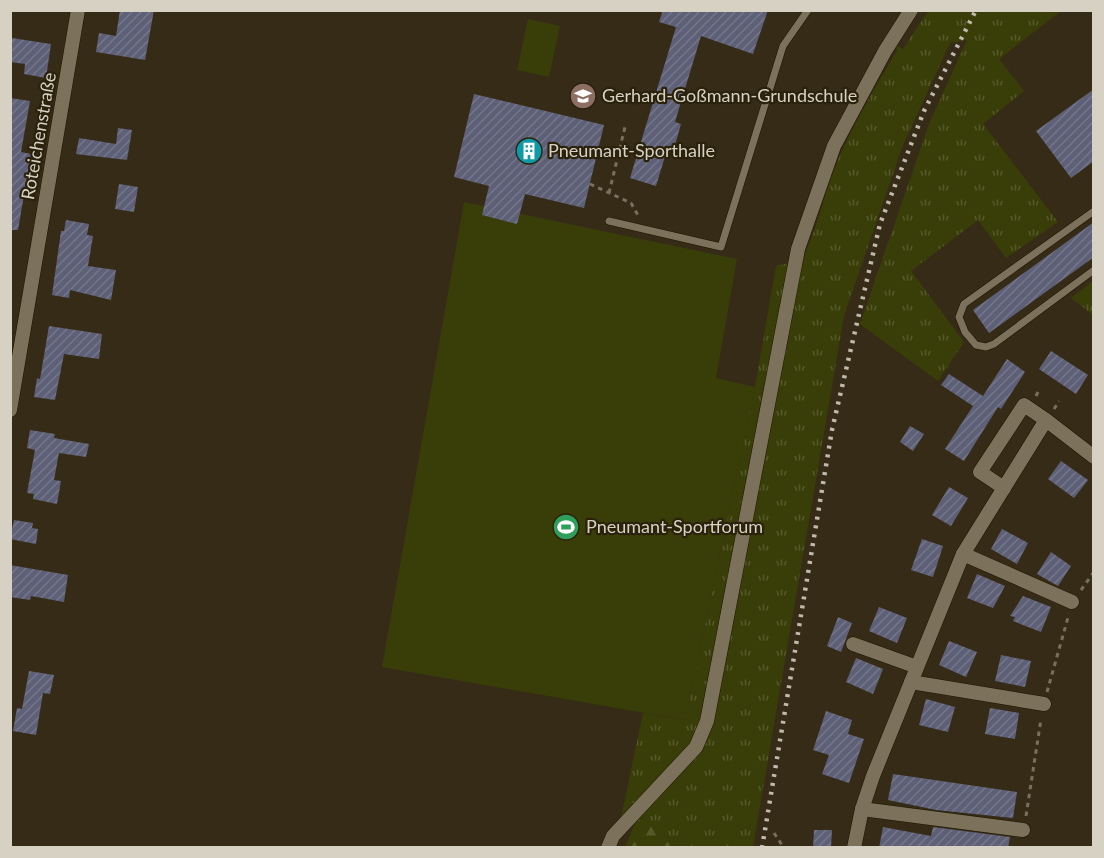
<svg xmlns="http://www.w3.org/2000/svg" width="1104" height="858" font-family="Lato,sans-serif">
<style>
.grass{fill:url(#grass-tufts)}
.forest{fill:url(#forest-firs)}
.garden{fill:#393e08}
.building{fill:url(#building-hatch)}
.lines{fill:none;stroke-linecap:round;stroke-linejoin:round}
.lane-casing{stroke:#1c1401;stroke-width:8}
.street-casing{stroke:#1c1401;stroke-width:15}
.path{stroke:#78705e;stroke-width:3;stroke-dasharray:4.5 4.5;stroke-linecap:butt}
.lane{stroke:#7c715a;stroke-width:7}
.street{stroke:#7c715a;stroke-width:14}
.rail{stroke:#c0baac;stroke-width:4.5;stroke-dasharray:3 6;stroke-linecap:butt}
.labels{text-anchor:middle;stroke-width:4.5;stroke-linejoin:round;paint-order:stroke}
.poi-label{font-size:18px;fill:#d7d1c4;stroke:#2b220c;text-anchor:start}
.street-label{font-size:18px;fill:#d7d1c4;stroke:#2b220c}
</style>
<defs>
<pattern id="grass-tufts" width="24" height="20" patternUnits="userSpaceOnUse" patternTransform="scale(1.5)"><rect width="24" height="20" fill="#393e08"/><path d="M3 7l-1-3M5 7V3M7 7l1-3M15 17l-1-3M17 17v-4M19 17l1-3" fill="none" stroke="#55592a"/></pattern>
<pattern id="forest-firs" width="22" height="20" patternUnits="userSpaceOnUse" patternTransform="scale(1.5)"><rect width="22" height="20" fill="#393e08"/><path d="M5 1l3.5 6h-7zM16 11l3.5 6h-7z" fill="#55592a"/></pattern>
<pattern id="building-hatch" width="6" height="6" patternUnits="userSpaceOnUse" patternTransform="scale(1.5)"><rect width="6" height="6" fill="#5e6077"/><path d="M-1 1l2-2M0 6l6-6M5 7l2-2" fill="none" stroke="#747689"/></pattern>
</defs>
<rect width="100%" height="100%" fill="#352b16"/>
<g class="grass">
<path d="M928,11H1061L999,59L1024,91L983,124L1058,222L1006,258L978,220L911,271L964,342L938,381L860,324L929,124L967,40L950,43L903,145L844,316L753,847H681L638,815L621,818L643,713L685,720L755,387L776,266L802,260C818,228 824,193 838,160C855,122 875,87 897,51L896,45L903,49Z"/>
<path d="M1093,281H1094L1093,315L1071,298Z"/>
</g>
<path class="forest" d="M638,815L681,847L625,848Z"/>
<g class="garden">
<path d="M528,19L560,26L549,77L517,70Z"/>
<path d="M464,202L737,259L716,378L755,387L685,720L382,667Z"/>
</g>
<g class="building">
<path d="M120,10H154L145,60L96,52L99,33L116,36Z"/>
<path d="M663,10H768L753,54L701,36L675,122L681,124L673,152L667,150L656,186L630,178L676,27L659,22Z"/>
<path d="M12,38L51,44L46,78L24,74L25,64L10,62Z"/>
<path d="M1094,89V161L1071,178L1036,131Z"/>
<path d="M474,94L604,125L584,208L525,194L517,224L482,215L489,186L454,177Z"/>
<path d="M10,98L30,101L21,152L31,154L18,230H10Z"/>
<path d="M118,128L132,130L127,160L76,154L79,138L116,144Z"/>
<path d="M119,184L138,187L134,212L115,209Z"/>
<path d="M66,220L89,224L87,235L93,236L88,266L116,270L111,300L70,290L69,298L52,295L61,231H64Z"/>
<path d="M1094,222V257L989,333L973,310Z"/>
<path d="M49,326L102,334L99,359L64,354L55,400L34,397L37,378L40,379Z"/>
<path d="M1051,351L1088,375L1076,394L1039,369Z"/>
<path d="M1007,359L1025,372L1001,409L998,407L964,461L945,449L973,406L941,385L949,374L983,396Z"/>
<path d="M910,426L924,434L913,451L900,442Z"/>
<path d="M30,430L55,434L54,438L89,444L86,457L59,453L54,480L61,481L57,504L33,499L34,494L27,493L35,450L27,448Z"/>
<path d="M1061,461L1088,480L1074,498L1048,479Z"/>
<path d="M949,487L968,498L951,526L932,515Z"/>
<path d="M14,520L33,523L32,528L38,529L36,544L10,539Z"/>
<path d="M1002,529L1028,543L1017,564L991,549Z"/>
<path d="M922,539L943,546L933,577L911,570Z"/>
<path d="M1051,552L1071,566L1058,586L1037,574Z"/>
<path d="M10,565L68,575L64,602L31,596L30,600L10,597Z"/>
<path d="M977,574L1005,586L993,608L967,598Z"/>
<path d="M1023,596L1051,607L1041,632L1013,621L1015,617L1010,616Z"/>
<path d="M879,607L907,618L897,643L869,631Z"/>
<path d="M838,617L852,623L841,652L827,646Z"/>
<path d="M949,641L977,652L966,677L939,665Z"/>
<path d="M1001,655L1031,661L1025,687L995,681Z"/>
<path d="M856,658L883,669L873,694L846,682Z"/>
<path d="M29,671L54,675L50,694L43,693L36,735L13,731L17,708L22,709Z"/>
<path d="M926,699L955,707L948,732L919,725Z"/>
<path d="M990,708L1019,713L1015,739L985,734Z"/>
<path d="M826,711L852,720L848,734L864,739L849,783L822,774L829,755L813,750Z"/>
<path d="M893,774L1017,792L1013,818L936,810L888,800Z"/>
<path d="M883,827L931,836L933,827L1010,837L1008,848H879Z"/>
<path d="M814,830H832L831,848H813Z"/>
</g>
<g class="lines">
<defs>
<g id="lane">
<path d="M1094,211L964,304L959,317L965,332L976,345L986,347L994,344L1094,270"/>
<path d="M609,221L721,247L783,46L808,10"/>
</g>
<g id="street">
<path d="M10,410L78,10"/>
<path d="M1004,488L980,472L1024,405L1046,420"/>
<path d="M963,554L1072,602"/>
<path d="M853,644L917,667"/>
<path d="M911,682L1044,704"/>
<path d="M862,809L1023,830"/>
<path d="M608,848L613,836L696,747L707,721L798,249L834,146L885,51L911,10"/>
<path d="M854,848L862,809L873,776L963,554L1046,420L1094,457"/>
</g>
</defs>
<use href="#lane" class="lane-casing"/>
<use href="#street" class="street-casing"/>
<g class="path">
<path d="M590,184L631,203L639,217"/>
<path d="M609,193L625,127"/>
<path d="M1036,396L1040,388"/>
<path d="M1054,409L1059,401"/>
<path d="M1081,590L1094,572"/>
<path d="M1047,692L1069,614"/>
<path d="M1026,816L1041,719"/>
<path d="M774,833L784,848"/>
</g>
<use href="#lane" class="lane"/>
<use href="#street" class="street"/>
<path class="rail" d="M762,848L832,430L880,224L924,111L976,10"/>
</g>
<defs>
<symbol id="school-disc" viewBox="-11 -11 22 22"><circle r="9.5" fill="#8d6e63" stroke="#2b220c"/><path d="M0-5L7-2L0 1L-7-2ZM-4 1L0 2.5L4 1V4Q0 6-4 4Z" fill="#fff"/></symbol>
<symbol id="building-disc" viewBox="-11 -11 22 22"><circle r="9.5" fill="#0f9aa8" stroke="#2b220c"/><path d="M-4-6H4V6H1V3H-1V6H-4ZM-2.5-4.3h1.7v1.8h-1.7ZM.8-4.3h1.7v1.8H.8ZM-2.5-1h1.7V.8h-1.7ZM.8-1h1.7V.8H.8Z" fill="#fff"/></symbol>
<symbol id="stadium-disc" viewBox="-11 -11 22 22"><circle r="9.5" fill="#2e9e5b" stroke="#2b220c"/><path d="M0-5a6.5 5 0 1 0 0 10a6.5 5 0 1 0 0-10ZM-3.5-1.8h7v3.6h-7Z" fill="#fff"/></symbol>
</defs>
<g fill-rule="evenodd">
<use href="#school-disc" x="568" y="81" width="30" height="30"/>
<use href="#building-disc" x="514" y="136" width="30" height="30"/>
<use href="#stadium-disc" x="551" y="512" width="30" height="30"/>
</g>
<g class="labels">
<g class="poi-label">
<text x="602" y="102">Gerhard-Goßmann-Grundschule</text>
<text x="548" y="157">Pneumant-Sporthalle</text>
<text x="586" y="533">Pneumant-Sportforum</text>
</g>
<g class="street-label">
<text transform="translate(39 136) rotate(-80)" y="6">Roteichenstraße</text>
</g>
</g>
<rect width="1104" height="858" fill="none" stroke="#d7d1c4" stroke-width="24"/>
</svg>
